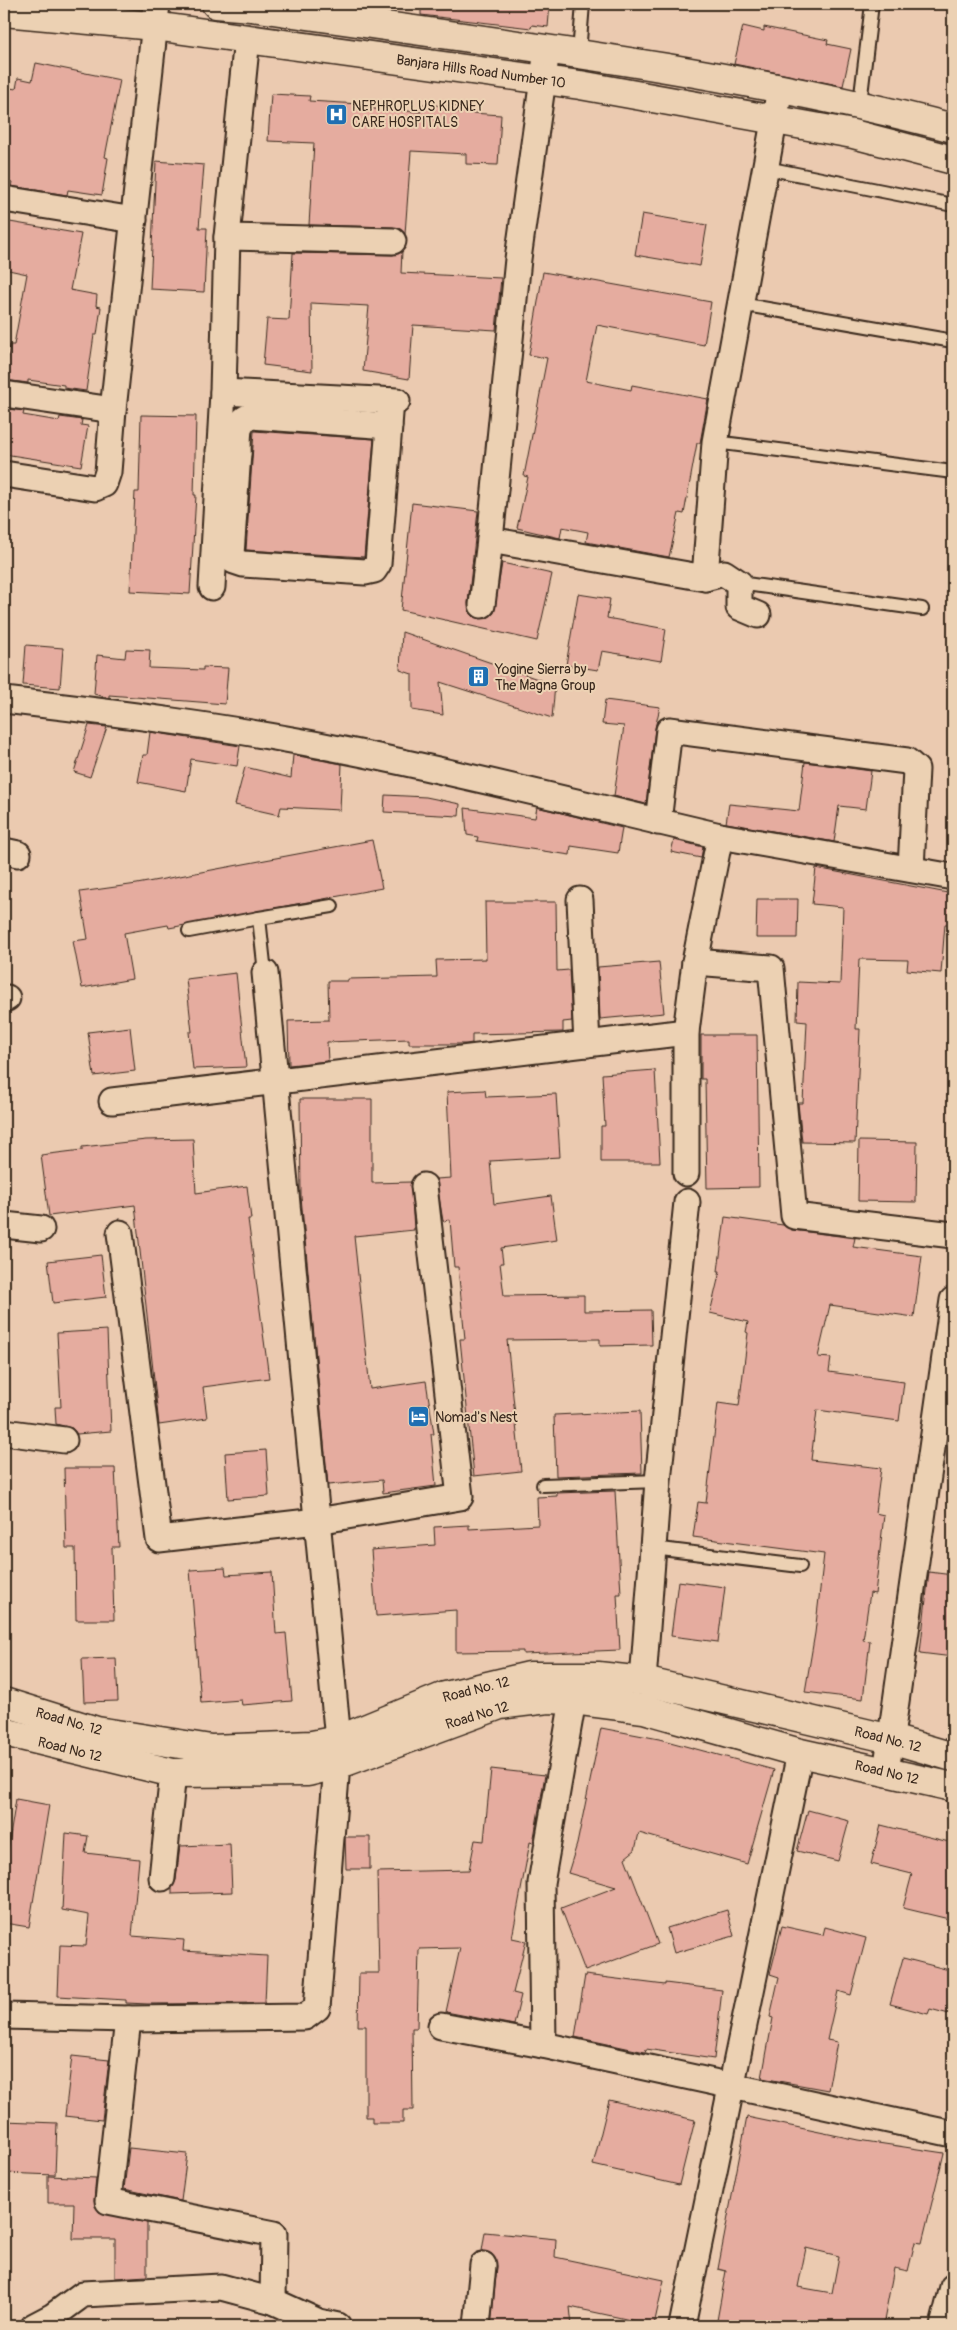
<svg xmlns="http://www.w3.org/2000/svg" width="957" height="2330" font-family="Pangolin,sans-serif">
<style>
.building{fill:#e5ac9f;stroke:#3b2a1e;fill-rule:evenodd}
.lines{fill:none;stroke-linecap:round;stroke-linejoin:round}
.service-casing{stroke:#3b2a1e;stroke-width:16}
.minor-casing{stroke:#3b2a1e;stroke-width:29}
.secondary-casing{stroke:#3b2a1e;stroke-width:31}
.service{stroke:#ecd1b3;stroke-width:12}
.minor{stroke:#ecd1b3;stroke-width:25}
.secondary{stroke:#ecd1b3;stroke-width:28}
.labels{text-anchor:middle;stroke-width:4;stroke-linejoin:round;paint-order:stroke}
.street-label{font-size:14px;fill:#3b2a1e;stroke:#ecd1b3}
.poi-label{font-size:14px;fill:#3b2a1e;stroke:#ecd1b3;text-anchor:start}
</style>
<rect width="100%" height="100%" fill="#ebcab0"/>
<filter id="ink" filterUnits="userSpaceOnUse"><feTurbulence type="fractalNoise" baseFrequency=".02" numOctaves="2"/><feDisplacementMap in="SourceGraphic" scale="10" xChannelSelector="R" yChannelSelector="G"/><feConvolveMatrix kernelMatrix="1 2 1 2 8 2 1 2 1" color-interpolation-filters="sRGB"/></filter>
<g filter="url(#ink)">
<g class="building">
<path d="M421,4H550L548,27L532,25L531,28L421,15Z"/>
<path d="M743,26L764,31V27L828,40L827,44L851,49L843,86L734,64Z"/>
<path d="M36,63L120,80L105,157L108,158L102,195L68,190L67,195L11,186L12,182L4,180V87L16,89L18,78L32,81Z"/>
<path d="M271,94L310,96L309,101L359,104V108L421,112V104L458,107V112L501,115L498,165L466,164V154L411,151L405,234L400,229L393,227L309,225L314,143L268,141Z"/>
<path d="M156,161L204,165L199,228H207L204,292L150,289Z"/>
<path d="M642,214L707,225L700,266L635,255Z"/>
<path d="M4,221L81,234L70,290L97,295L96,306L101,307L97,335H94L86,391L64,388V385L28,380V383L5,380L10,345H14L27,274L4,269Z"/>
<path d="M402,251L401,273L501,278L496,330L413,325L409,379L363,371L369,306L311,303L312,371L263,365L267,319L289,320L293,253L393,255Z"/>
<path d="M543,272L711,302L704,345L597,325L586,381L631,390L632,385L708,399L700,443H697L684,514L679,513L669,557L586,542L588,532L562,527L560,538L517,528L528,477L524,476L547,358L529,355Z"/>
<path d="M7,409L24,411L23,415L59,421L60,417L82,420L81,425L88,426L81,466L4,454V430Z"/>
<path d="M141,415L196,416L194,495H196L190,594L130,591L135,492H139Z"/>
<path d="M254,431L374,439L364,557L246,550Z"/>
<path d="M412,503L478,511L468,603L469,611L474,617L487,618L494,613L502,563L552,574L537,641L401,610Z"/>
<path d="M578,594L610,599L607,618L666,629L661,661L602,651L598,670L566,665Z"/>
<path d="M402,632L555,685L552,718L440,682L443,715L412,710V674L400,670Z"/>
<path d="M26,645L63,648L60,688L23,685Z"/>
<path d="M126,649L150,650L149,668L203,670V667L228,668L225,704L109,695V698L94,694L97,655L125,658Z"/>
<path d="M605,700L660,707L655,728L646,804L614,796L624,726L602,724Z"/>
<path d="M89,725L107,727L90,777L74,772Z"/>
<path d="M150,732L240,746L237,766L191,759L186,791L138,782L143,755H147Z"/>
<path d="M293,755L342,764L340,810L281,807L279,815L235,805L245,767L291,778Z"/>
<path d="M805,762L871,771L866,809L839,806L834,842L726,823L729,804L799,811Z"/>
<path d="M385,795L426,797L460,804L459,816L384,812Z"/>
<path d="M537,807L622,828L618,853L571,846L570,855L477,841L478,837L467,835L465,808L535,818Z"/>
<path d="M372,840L382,888L169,928L168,925L124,933L132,979L82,988L73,941L88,939L80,892L137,884Z"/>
<path d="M674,840L703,847L701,858L671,852Z"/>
<path d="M816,868L953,894L949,924H945L941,973L907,970L908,960L859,959L856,1029H860L855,1143L802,1142L798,1103H803L807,1022L797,1021L798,982L840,984L843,907L812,904Z"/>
<path d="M757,899H798L797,938H756Z"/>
<path d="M485,902H556L557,971L569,970L572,1021L563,1022V1032L472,1034V1043L466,1044H409V1039L327,1042L328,1061L289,1065L288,1021L329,1020L328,981H348V979L437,977L436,960L486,959Z"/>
<path d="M659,962L664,1013L600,1019L598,967Z"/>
<path d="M236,973L246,1067L193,1069L189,1032H192L186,979Z"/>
<path d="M130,1027L135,1071L94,1076L88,1032Z"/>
<path d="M701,1035H757L759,1187L707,1188L705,1079H701Z"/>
<path d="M655,1070L660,1162H601V1126H605L602,1074Z"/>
<path d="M485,1090L486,1097L556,1094L560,1157L490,1161L494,1204L551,1196L557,1240L501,1248L503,1263H500L504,1296L584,1295V1311L651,1310L652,1345L600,1346V1339L507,1340L521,1471L474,1476L460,1339H465L458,1267H454L450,1220L443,1221L436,1179L451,1178L447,1092Z"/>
<path d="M300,1099H372V1183L411,1182L414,1230L354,1236L370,1389L426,1381L434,1434H431L436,1486L383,1493L382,1480L328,1485L301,1197Z"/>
<path d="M193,1139L196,1193L247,1186L251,1219H248L269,1378L203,1387L207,1418L159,1425L135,1205L49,1216L41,1155L82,1150V1147L146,1140Z"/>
<path d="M859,1141L917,1142L916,1202L858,1201Z"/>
<path d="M725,1217L783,1225L792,1230L855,1238L853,1247L922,1256L914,1317L830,1305L818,1357L831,1358L829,1372L904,1382L899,1421L817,1410L811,1460L881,1468L875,1513L884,1515L875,1594L870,1593L863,1640L870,1641L863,1699L805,1692L815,1633L824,1554L693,1537L698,1502L706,1503L718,1403L739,1406L748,1333L746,1332L748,1322L710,1313L720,1271H718Z"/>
<path d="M101,1255L106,1297L53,1303L48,1261Z"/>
<path d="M107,1330L111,1431L77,1434L72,1428L56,1424L55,1407H61L57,1333Z"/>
<path d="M640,1411L642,1473L556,1476L554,1415Z"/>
<path d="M266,1450L269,1496L228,1499L225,1453Z"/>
<path d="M64,1468H115L119,1547H112L114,1620H76L75,1548H66Z"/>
<path d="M615,1491L621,1594H617L620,1650L523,1654V1651L456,1652V1610L376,1616L371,1550L435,1545L434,1527L469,1525V1529L538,1525L537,1497L557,1496V1493Z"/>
<path d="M225,1568L226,1575L272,1572L276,1634L286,1633L292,1701L242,1705L241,1700L201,1703L190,1570Z"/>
<path d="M929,1572L953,1575V1657L920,1653Z"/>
<path d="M678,1581L725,1587L718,1642L671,1636Z"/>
<path d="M116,1658L118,1701L84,1702L82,1659Z"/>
<path d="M601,1728L659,1739L774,1770L747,1864L639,1833L635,1850L625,1858L658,1944L585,1971L561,1908L616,1887L568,1873L577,1844Z"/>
<path d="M491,1769L545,1775L533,1843L530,1842L512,1938L526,1941L513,1993L521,1995L514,2025L446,2012L460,1948L419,1949L417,2028H412L413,2110H403V2123H372V2117H366V2026H358L359,1973H379L377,1872L469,1870L475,1840L484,1841Z"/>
<path d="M16,1799L49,1805L29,1927L4,1923V1874Z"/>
<path d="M808,1810L849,1821L838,1861L797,1851Z"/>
<path d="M881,1825L953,1843V1920L903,1908L912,1874L871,1864Z"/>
<path d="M66,1833L88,1836L85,1853L139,1859L132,1936L184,1940L183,1951L267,1956L265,2003L148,2004L126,2003V2000L58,1996L60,1945L86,1946L89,1915L62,1910Z"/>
<path d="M345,1837H370V1869H346Z"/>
<path d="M230,1844L232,1892L172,1894V1888L176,1880L180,1846Z"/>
<path d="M727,1910L734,1936L674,1953L667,1928Z"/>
<path d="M782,1926L823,1935L825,1927L866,1938L851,1995L838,1991L827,2040L837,2042L828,2090L762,2078L773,2018L770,2017L779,1977L770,1974Z"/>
<path d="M903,1958L953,1971V2015L930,2009L928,2014L890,2004Z"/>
<path d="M585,1975L665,1985V1983L722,1990L714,2059L646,2049L645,2052L575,2037Z"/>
<path d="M72,2056L109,2060L102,2120L65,2116Z"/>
<path d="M609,2100L695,2120L679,2185L593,2165Z"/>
<path d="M747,2117L858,2140L944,2153L922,2243L915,2242L908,2271L894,2268L883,2326H716L726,2271L718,2269ZM806,2248L839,2256L832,2293L798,2287Z"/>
<path d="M4,2121L57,2123L55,2175L4,2173Z"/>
<path d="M129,2148L187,2154L181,2201L124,2189Z"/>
<path d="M48,2176L96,2178L94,2200L99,2212L147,2223V2276L115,2278V2239H73L74,2203H48Z"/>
<path d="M485,2232L556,2239L555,2257L664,2280L654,2325L570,2307L572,2326H491L497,2266L492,2254L482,2251Z"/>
</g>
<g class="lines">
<defs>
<g id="service">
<path d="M579,53L583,4"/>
<path d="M860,103L872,4"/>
<path d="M766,168L953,205"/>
<path d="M740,304L953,341"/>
<path d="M715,442L953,472"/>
<path d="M739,583L922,609"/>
<path d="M189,931L259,918"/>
<path d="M265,973L259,918L332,906"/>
<path d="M543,1485L658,1481"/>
<path d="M653,1548L800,1566"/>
</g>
<g id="minor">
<path d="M547,50L518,259L490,540L705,578L715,442L780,89"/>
<path d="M4,199L134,220"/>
<path d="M227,237L393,241"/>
<path d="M223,392L397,401"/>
<path d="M4,394L113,410"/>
<path d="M219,451L238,453L231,555L234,561L243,564L365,572L374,570L378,564L391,401"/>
<path d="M238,453C239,439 235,420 251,416L389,426"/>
<path d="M4,474L95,488L104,484L108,472L113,410L157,4"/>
<path d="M705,578L724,573L739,583V607L758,615"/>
<path d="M212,587L223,392L227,237L247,38"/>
<path d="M482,605L490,540"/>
<path d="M4,700C118,713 231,727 344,750C470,775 595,807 720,836"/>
<path d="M658,822L669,730L907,761L916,769L911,869"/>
<path d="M4,851L18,854"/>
<path d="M580,900L587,1044"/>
<path d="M695,962L771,968L794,1216L953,1235"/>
<path d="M265,973L338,1740"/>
<path d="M4,998H7"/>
<path d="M112,1101L686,1032"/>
<path d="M686,1173V1032L695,962L720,836L953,877"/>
<path d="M4,1225L41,1229"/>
<path d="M120,1233L159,1539L317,1521L460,1497L424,1186"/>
<path d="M4,1432L64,1440"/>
<path d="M643,1681L658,1481L687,1202"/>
<path d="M886,1772L953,1300"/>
<path d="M162,1878L173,1773"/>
<path d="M4,2016L128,2019L305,2017L317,2008L337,1765"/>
<path d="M128,2019L108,2201L274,2234L273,2301"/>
<path d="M441,2026L543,2045L953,2134"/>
<path d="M543,2045L541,1883L573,1700"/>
<path d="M34,2326L53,2316L83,2294L221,2287L273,2301L319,2322L338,2326"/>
<path d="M477,2326L483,2265"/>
<path d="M682,2326L800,1753"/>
<path d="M943,2326L953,2287"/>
</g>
<g id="secondary">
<path d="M216,4L251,7C486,41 723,68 953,128"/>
<path d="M4,12L154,26L580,85L853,134L953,160"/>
<path d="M4,1702L97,1731L211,1749L312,1745L338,1740L445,1696L529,1676H598L643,1681L891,1739L953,1757"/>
<path d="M4,1732L173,1773L308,1772L337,1765L500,1705L548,1699L573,1700L644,1709L800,1753L953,1787"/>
</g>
</defs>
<use href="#service" class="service-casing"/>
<use href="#minor" class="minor-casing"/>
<use href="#secondary" class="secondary-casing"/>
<use href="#service" class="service"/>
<use href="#minor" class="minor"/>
<use href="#secondary" class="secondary"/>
</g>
</g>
<defs>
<symbol id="hospital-square" viewBox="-11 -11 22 22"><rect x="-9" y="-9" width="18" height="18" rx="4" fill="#1f6fb2" stroke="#ecd1b3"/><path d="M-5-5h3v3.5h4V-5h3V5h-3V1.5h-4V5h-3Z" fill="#fff"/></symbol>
<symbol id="building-square" viewBox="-11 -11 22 22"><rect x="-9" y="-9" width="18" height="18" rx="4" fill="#1f6fb2" stroke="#ecd1b3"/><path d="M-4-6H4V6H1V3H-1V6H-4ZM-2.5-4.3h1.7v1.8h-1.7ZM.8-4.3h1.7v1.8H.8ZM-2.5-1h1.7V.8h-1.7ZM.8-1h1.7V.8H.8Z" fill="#fff"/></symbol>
<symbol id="hotel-square" viewBox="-11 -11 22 22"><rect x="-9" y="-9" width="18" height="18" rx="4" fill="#1f6fb2" stroke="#ecd1b3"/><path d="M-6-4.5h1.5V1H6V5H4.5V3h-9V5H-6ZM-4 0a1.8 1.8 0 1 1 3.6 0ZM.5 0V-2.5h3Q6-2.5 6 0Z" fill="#fff"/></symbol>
</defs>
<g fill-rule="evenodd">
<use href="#hospital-square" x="324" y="102" width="25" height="25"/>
<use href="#building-square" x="466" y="664" width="25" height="25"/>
<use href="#hotel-square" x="406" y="1404" width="25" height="25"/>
</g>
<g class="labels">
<g class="street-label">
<text transform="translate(481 71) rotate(8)" y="5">Banjara Hills Road Number 10</text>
<text transform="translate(476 1689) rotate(-14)" y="5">Road No. 12</text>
<text transform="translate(477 1715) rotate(-17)" y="5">Road No 12</text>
<text transform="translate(69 1721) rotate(16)" y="5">Road No. 12</text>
<text transform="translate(888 1739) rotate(14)" y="5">Road No. 12</text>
<text transform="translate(70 1749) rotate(14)" y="5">Road No 12</text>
<text transform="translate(887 1772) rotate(13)" y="5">Road No 12</text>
</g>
<g class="poi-label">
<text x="352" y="111">NEPHROPLUS KIDNEY<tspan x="352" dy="16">CARE HOSPITALS</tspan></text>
<text x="495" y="674">Yogine Sierra by<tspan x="495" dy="16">The Magna Group</tspan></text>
<text x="435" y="1422">Nomad's Nest</text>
</g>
</g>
<rect width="957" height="2330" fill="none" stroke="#ecd1b3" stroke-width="20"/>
<rect x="10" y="10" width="937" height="2310" fill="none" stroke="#3b2a1e" stroke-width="2" filter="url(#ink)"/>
</svg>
